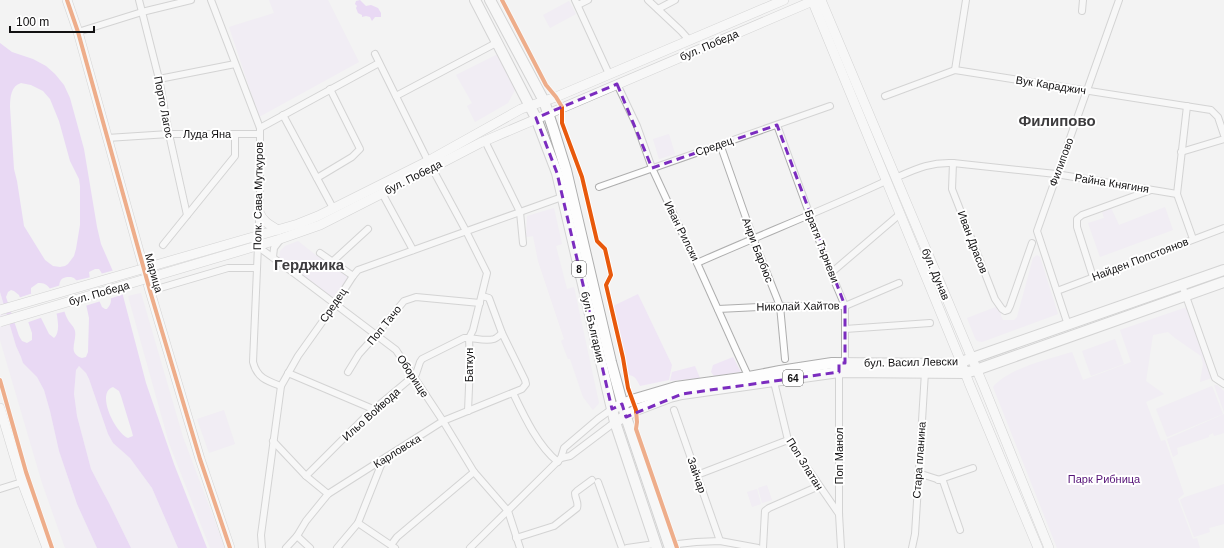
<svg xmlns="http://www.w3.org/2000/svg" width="1224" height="548" font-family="Helvetica,sans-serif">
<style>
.green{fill:#efe6f5}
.water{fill:#ddbaf6;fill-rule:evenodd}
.pier{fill:#f3f3f3}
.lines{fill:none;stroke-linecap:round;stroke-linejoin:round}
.street-casing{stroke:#aeaeae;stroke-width:8}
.secondary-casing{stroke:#aeaeae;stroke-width:10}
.primary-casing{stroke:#aeaeae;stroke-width:12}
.street{stroke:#fdfdfd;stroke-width:6}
.secondary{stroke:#fdfdfd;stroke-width:9}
.primary{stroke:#fdfdfd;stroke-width:10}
.secondary-bridge-casing{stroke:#aeaeae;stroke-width:10;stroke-linecap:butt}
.secondary-bridge{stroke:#fdfdfd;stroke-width:9}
.cycleway-casing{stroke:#fff;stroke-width:6}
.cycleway{stroke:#e8590c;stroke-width:4}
.marked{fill:none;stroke:#7b2cbf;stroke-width:3;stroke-dasharray:8 5;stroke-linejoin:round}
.labels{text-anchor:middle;stroke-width:4;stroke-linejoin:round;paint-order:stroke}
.shield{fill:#fff;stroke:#595859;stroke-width:1}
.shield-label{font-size:10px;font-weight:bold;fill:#121112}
.street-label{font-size:11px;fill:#121112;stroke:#fff}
.park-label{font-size:11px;fill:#551277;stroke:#fff}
.district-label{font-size:15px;font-weight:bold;fill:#3d3c3e;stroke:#fff}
</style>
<rect width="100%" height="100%" fill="#f3f3f3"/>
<g class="green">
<path d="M269,0H328L359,62L259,117L229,27L274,13Z"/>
<path d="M569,1L576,14L550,28L543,15Z"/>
<path d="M500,53L517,86L508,103L475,122L467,106L472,103L456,75Z"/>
<path d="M669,134L675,154L659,159L653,139Z"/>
<path d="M1165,207L1173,230L1100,257L1088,223L1104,218L1102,212L1111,208L1119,225Z"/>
<path d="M554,208L562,244L556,246L567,289L574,287L599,403L593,410L583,397L570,359H568L561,341L564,339L538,261L533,236L526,237L527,216Z"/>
<path d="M298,241L317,256L319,255L350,277L335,300L279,258L280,251L285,246Z"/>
<path d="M1037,255L1040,257L1058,314L982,342L977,341L975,338L967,318L1001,305V316L1003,320H1014L1017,317L1033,258Z"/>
<path d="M0,292L16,346L21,357L23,363L37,377L44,390L50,411L59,451L77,504L97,548H65L42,483L0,340Z"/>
<path d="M141,293L183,437L225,548H210L169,443L128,296Z"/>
<path d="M638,294L672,365L669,380L640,386C637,380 635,375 628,375L613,306Z"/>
<path d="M1187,307L1212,378L1200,382L1203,364L1201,356L1175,338L1168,332L1153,335L1146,381L1164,394L1146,402L1161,441L1165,440L1184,494L1178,499L1193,539L1197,538L1200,548H1057L993,387C1009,368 1049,359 1072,352L1083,380L1131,362L1120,330Z"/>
<path d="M1115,339L1124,364L1091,376L1082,351Z"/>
<path d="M733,357L741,372L714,376L711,372L713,365Z"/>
<path d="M79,366L86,373L89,379L108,434L113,443L130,458L152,488L178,548H131L109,503L103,492L91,469L77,416L75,401L74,394L76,370Z"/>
<path d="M695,366L700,378L670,381L672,372Z"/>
<path d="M1214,385H1217L1224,391V412Z"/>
<path d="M1212,386L1223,414L1167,437L1156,409Z"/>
<path d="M224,410L235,444L209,453L197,419Z"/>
<path d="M1224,414V433L1214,436L1213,433L1209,435V437L1177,448L1178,454L1173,457L1167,439Z"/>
<path d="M1224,484V524L1209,528L1210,532L1194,537L1180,500L1185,497Z"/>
<path d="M767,485L772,500L762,503L758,488Z"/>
<path d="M757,489L761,504L752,507L747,492Z"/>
</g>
<g class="water">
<path d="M360,0L366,6L371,5L378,8L381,13V17H375L372,21L370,17L366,16L362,17V15L358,13L356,8L357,6L355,4L356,1Z"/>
<path d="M0,43L12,52L33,59L46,66L55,74L64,85L70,98L84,149L97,227L101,244L122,292L146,383L174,464L207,548H178L152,488L130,458L113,443L108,434L89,379L86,373L79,366L76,370L74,394L75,401L77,416L91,469L103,492L109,503L131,548H97L77,504L59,451L50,411L44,390L37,377L23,363L21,357L16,346L0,292ZM21,83L31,85L43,91L50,99L59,121L70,161L79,179L80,186V225L76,249L74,256L68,264L65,266L60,267L53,266L45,260L24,226L17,181L14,169L10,107C10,97 11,86 21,83ZM95,269H99C104,275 110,293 111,300C111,304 109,306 107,309H105L102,307L90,280L89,272ZM71,277L74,278L78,282L86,304L89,318L88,352L86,357L82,358C67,353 77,342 75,331C74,326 69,323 67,318C64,312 57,287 60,282C62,277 66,277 71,277ZM38,283C44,283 47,284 50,289C53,300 64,330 54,338L49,334L34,304L31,293V288ZM11,290L14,291L19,295L32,333V340L27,343L22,341L19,336L6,297L8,292ZM113,387L119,391L121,396L132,432L133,436L128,438C116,434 95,393 113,387Z"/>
</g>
<g class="pier">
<path d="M115,270L124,294L109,299L100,274Z"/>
<path d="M91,277L101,301L85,306L74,281Z"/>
<path d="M61,285L67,311L55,314L48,289Z"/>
<path d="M33,293L43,317L26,323L18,298Z"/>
</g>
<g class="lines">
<defs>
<g id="street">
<path d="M139,0L159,79L169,134L187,215"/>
<path d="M211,0L260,128V199L253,362C257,378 267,381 281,386"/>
<path d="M575,0L609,74"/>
<path d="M648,0L681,31L689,40"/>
<path d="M578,5L588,0"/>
<path d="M658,9L675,0"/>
<path d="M1082,11L1083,0"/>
<path d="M78,32L142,12L191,0"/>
<path d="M375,54L428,161"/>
<path d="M955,70L966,0"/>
<path d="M159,79L235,64"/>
<path d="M617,84L637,126L652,168L684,237L697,263L737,352L750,380"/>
<path d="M396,96L498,42"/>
<path d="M885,96L955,70L1211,110L1218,117L1224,135"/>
<path d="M1187,106L1177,194L1193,239"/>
<path d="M283,115L333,208"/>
<path d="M777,125L831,273L845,306V365"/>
<path d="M260,128L379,63"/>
<path d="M107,138L169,134H260"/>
<path d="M485,141L520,212L523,243"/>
<path d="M720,144L753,238L780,306L785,359"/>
<path d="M1181,152L1224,139"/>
<path d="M953,163L952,189L995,299L1002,309L1005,311L1008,310L1010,306L1032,243"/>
<path d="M432,168L466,231L487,273L473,330L469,338L470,364L468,411"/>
<path d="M317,178L352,157L360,149L330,89"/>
<path d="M895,178C916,169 930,162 953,163L1056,174L1177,194"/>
<path d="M599,187L830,106"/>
<path d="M382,193L413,250"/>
<path d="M163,245L235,156V134"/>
<path d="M257,246L302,279L396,350L443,421L474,472L508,511L520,548"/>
<path d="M320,253L353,276"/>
<path d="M273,257L274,248L280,240"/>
<path d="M332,262L368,229"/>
<path d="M697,263C760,235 824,210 886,181"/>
<path d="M831,273L900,214"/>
<path d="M1093,277L1077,227V219L1082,215L1151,190"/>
<path d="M1182,285L1215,378L1224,384"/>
<path d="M150,291L228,268H257"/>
<path d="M1057,291L1224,228"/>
<path d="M718,309L780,306H845L899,283"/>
<path d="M1068,325L1037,231L1119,0"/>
<path d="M845,329L930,323"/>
<path d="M839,370V514L841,548"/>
<path d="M348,372L359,354L376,335L404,301L416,297L480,303"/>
<path d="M288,373L373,409"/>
<path d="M775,386L788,440L839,514"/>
<path d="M513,393C524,416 538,446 558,462"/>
<path d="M674,410L720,541"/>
<path d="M273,441L306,476L328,494"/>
<path d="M561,458L564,448L598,419L612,409"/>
<path d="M918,473L943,481L960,530"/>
<path d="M697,475L788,440"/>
<path d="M306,476L367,415L416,374L420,362L422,359L464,338C473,337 484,342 494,339C497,338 500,335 502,333"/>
<path d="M938,480L973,468"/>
<path d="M598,482L622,548"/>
<path d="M0,489L22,482"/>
<path d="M358,523L395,548"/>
<path d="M297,536L310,548"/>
<path d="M516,538L554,526L577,508C579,502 575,499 575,493L577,491L592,480"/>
<path d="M391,545L397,537L474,472"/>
<path d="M669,545L696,542L720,541L758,548"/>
<path d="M262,548L261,535L281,386L298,356L335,304L353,276L358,270L562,197"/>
<path d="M286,548L297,536L306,521L328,494L443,421L522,389L526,384L525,380L502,333L489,298L482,296"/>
<path d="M337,548L358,523L383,460"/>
<path d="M470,548L561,458L570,456L615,422"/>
<path d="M627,548L655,544"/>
<path d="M763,548L765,511L769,508L819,486"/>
<path d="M912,548L915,534L925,372"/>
</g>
<g id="secondary">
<path d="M67,0L78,32L150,291L200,459L230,548"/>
<path d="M812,0L961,362L969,383L1038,548"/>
<path d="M821,0L984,387L1049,548"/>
<path d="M259,212C263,222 270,225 278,230"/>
<path d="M149,267L298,224L318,216L428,161L521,109L556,97L784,0"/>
<path d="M152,277L280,239L320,225L432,168L480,143L815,0"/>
<path d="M0,408L22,482L47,548"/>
</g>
<g id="primary">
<path d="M475,0L536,118L557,173L615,422L657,548"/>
<path d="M490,0L544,101L553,128L566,170L611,362L626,417L670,548"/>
<path d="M612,409L632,400L676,387L749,377L780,371L832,363L950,364L961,362L1224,270"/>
<path d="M615,422L636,410L670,397L682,394L839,372L965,373L976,370L1224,282"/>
</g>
</defs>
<use href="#street" class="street-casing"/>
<use href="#secondary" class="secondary-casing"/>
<use href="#primary" class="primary-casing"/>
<use href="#street" class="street"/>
<use href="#secondary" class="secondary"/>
<use href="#primary" class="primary"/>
<defs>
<g id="secondary-bridge">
<path d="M0,310L149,267"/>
<path d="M0,322L152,277"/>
</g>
</defs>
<use href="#secondary-bridge" class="secondary-bridge-casing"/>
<use href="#secondary-bridge" class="secondary-bridge"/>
<defs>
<g id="cycleway">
<path d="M67,0L78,32L150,291L200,459L230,548"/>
<path d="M502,0L546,85L556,97L562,107V123L582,177L597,241L605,249L611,275L606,285L623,358L628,388L636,410L637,422L636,429L677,548"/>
<path d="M0,380L26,472L52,548"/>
</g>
</defs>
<use href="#cycleway" class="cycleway-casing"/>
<use href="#cycleway" class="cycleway"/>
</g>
<path d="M0 0H1224V548H0ZM617,84L652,168L777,125L845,306V363H839V372L682,394L626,417L622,404L612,409L557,173L536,118Z" fill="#f3f3f3" fill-opacity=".55" fill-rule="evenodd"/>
<path class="marked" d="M617,84L652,168L777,125L845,306V363H839V372L682,394L626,417L622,404L612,409L557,173L536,118Z"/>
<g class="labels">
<g class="shield">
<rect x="572" y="261" width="14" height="16" rx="3"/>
<rect x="783" y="370" width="20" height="16" rx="3"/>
</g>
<g class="shield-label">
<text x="579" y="273">8</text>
<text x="793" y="382">64</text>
</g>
<g class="street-label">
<text transform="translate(709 45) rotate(-23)" y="4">бул. Победа</text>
<text transform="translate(1051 85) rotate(9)" y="4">Вук Караджич</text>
<text transform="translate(164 107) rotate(79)" y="4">Порто Лагос</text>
<text x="207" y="138">Луда Яна</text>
<text transform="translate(714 146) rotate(-19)" y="4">Средец</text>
<text transform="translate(1061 162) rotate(-70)" y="4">Филипово</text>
<text transform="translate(413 177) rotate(-27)" y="4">бул. Победа</text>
<text transform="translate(1112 183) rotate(9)" y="4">Райна Княгиня</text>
<text transform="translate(258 196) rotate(-89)" y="4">Полк. Сава Муткуров</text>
<text transform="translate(682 231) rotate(64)" y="4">Иван Рилски</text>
<text transform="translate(973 242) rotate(69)" y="4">Иван Драсов</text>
<text transform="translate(822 246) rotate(69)" y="4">Братя Търневи</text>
<text transform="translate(758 250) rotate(69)" y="4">Анри Барбюс</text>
<text transform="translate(1140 259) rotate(-21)" y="4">Найден Попстоянов</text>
<text transform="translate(154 273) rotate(74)" y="4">Марица</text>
<text transform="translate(936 274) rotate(67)" y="4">бул. Дунав</text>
<text transform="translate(99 293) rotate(-16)" y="4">бул. Победа</text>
<text transform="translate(333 305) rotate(-56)" y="4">Средец</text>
<text transform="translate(798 306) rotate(-1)" y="4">Николай Хайтов</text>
<text transform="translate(384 325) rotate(-51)" y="4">Поп Тачо</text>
<text transform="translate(593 327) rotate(77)" y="4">бул. България</text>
<text transform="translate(911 362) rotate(-1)" y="4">бул. Васил Левски</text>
<text transform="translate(469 365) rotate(-90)" y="4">Баткун</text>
<text transform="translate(413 376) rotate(57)" y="4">Оборище</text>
<text transform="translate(371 414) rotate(-42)" y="4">Ильо Войвода</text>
<text transform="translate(397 451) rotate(-32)" y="4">Карловска</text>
<text transform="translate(839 456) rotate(-90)" y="4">Поп Манол</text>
<text transform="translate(919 460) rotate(-86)" y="4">Стара планина</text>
<text transform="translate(805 464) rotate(58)" y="4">Поп Златан</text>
<text transform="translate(697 475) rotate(71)" y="4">Зайчар</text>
</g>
<g class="park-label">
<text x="1104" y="483">Парк Рибница</text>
</g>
<g class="district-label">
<text x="1057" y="126">Филипово</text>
<text x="309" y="270">Герджика</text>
</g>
</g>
<path d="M10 26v6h84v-6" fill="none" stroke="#121112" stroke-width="2"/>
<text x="16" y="26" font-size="12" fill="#121112" stroke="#ffffff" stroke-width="3" paint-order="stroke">100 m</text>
</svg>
